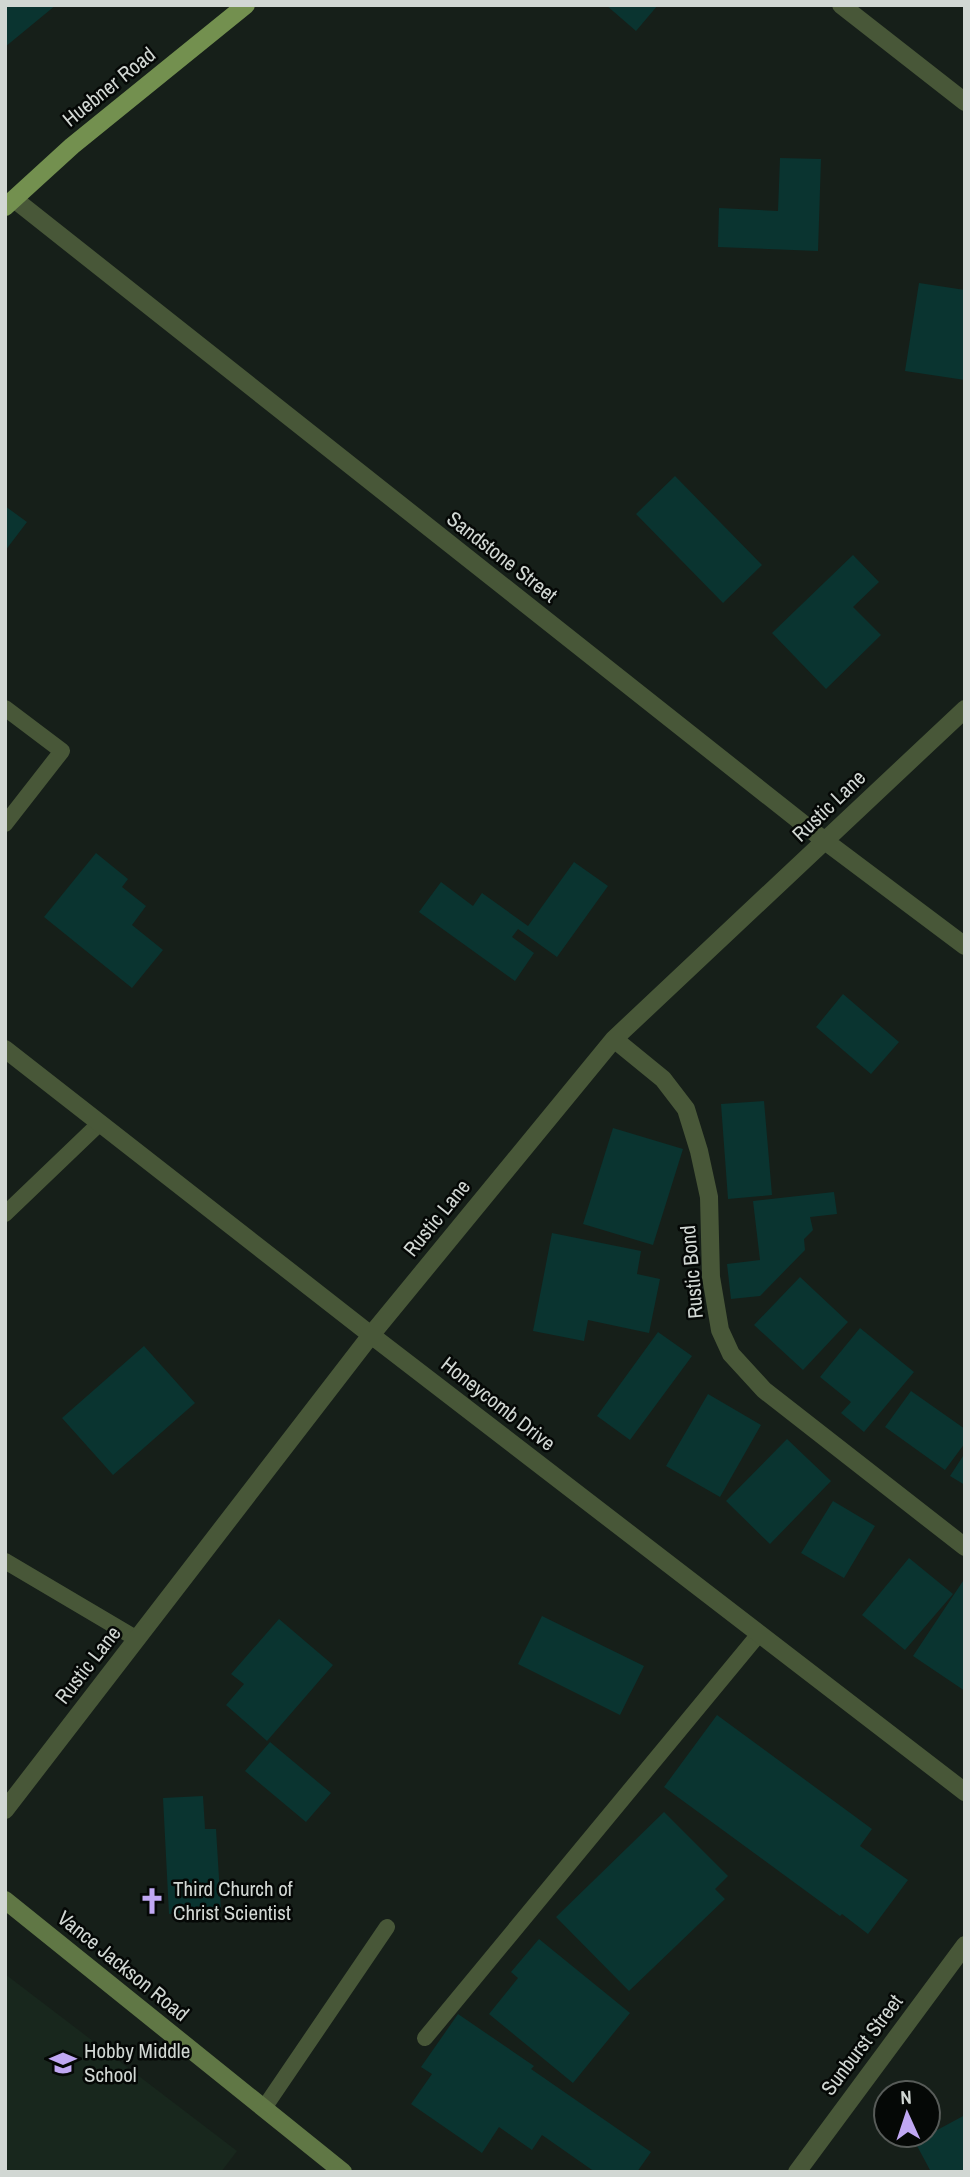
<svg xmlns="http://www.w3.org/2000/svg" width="970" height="2177" font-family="'Archivo Narrow',sans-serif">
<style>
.built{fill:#18271d}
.building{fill:#0a3430}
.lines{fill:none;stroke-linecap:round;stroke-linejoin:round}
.service{stroke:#485738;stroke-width:16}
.minor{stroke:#485738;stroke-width:18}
.secondary{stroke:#607745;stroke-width:18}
.primary{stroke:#73904f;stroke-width:18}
.labels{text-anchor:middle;stroke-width:5;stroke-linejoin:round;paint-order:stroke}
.street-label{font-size:21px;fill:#d1d7d3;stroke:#050806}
.poi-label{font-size:21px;fill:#d1d7d3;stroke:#050806;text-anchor:start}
</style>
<rect width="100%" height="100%" fill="#161f19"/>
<path class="built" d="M5 1974 237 2151 221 2172H5Z"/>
<path class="building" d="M5 5H56L5 47Z
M606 5H658L636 31Z
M780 158 821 159 818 251 718 247 719 208 778 211Z
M919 283 965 290V380L905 371Z
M675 476 762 565 723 603 636 514Z
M5 506 27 522 5 551Z
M853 555 879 582 853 607 881 635 826 689 772 633Z
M96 853 128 879 122 887 146 906 132 925 163 950 132 988 44 917Z
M574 862 608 886 557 957 518 929 512 937 534 953 515 981 419 912 441 882 473 906 482 893 528 926Z
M843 994 899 1042 871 1074 816 1027Z
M764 1101 772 1195 728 1199 721 1104Z
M613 1128 683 1149 653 1245 583 1224Z
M834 1192 837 1214 810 1217 813 1230 804 1239 805 1250 760 1296 731 1299 727 1264 760 1260 753 1201Z
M552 1233 641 1251 637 1274 660 1279 649 1333 588 1320 584 1341 533 1331Z
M800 1277 848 1322 803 1370 754 1325Z
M860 1328 914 1372 864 1432 841 1413 851 1402 820 1377Z
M658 1332 692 1356 630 1440 597 1416Z
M144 1346 195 1403 113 1475 62 1418Z
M911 1391 965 1429V1443L945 1470 885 1427Z
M708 1394 761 1425 720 1497 666 1466Z
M787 1439 831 1481 770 1544 726 1501Z
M965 1453V1485L950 1476Z
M833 1501 875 1526 844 1578 801 1553Z
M909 1558 953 1594 905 1650 862 1615Z
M963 1581 965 1582V1691L913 1656Z
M542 1616 644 1666 620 1715 518 1664Z
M279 1619 333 1665 267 1741 226 1705 244 1684 231 1674Z
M717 1715 872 1829 860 1846 908 1880 868 1934 842 1914 840 1916 664 1787Z
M270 1742 331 1793 306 1822 245 1771Z
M203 1796 205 1829H216L221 1911 169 1914 163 1798Z
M664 1812 728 1876 715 1889 725 1899 629 1991 556 1917Z
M539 1939 630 2013 573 2083 489 2014 518 1978 511 1972Z
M458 2014 534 2066 531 2069 651 2152 637 2172H595L542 2135 532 2150 499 2127 482 2153 411 2104 432 2074 421 2067Z
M965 2115V2172H931L915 2142Z"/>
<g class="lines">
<path class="service" d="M5 708 62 751 5 824
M5 1214 100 1123
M5 1561 137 1639
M425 2038 759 1634
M264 2108 387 1927"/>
<path class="minor" d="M841 5 965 102
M14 199 825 841 965 946
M614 1039 663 1079 686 1109 699 1151 709 1197 711 1277 720 1330 731 1354 764 1390 965 1547
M5 1049 371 1335 965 1792
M5 1810 371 1335 614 1039 965 709
M797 2172 965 1945"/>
<path class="secondary" d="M5 1900 343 2172"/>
<path class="primary" d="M5 207 72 146 246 5"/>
</g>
<defs>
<symbol id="church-bare" viewBox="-9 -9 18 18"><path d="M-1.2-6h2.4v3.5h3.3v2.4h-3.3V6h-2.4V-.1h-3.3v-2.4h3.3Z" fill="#c0a8f3" stroke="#050806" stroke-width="2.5" paint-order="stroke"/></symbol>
<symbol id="school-bare" viewBox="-9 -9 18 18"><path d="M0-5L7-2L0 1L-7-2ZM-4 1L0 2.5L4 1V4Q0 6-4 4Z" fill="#c0a8f3" stroke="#050806" stroke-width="2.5" paint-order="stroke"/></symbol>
</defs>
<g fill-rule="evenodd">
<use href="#church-bare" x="133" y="1882" width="38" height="38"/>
<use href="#school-bare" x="44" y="2044" width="38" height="38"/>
</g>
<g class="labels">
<g class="street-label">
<text transform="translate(109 87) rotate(-39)" y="7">Huebner Road</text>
<text transform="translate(502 557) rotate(38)" y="7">Sandstone Street</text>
<text transform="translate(829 806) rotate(-44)" y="7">Rustic Lane</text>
<text transform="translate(437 1218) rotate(-51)" y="7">Rustic Lane</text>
<text transform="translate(692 1272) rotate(-95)" y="7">Rustic Bond</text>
<text transform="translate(498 1404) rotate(38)" y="7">Honeycomb Drive</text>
<text transform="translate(88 1665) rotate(-52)" y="7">Rustic Lane</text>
<text transform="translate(123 1966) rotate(39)" y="7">Vance Jackson Road</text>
<text transform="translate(862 2045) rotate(-53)" y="7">Sunburst Street</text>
</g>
<g class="poi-label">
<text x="173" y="1896">Third Church of<tspan x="173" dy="24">Christ Scientist</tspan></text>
<text x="84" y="2058">Hobby Middle<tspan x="84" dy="24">School</tspan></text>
</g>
</g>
<rect width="970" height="2177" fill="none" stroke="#d1d7d3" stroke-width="14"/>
<g transform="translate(907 2114) rotate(357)"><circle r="33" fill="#050806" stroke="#575b58" stroke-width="2"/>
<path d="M0-5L12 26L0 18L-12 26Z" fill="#c0a8f3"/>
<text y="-10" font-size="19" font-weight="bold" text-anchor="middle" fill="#d1d7d3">N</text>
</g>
</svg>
